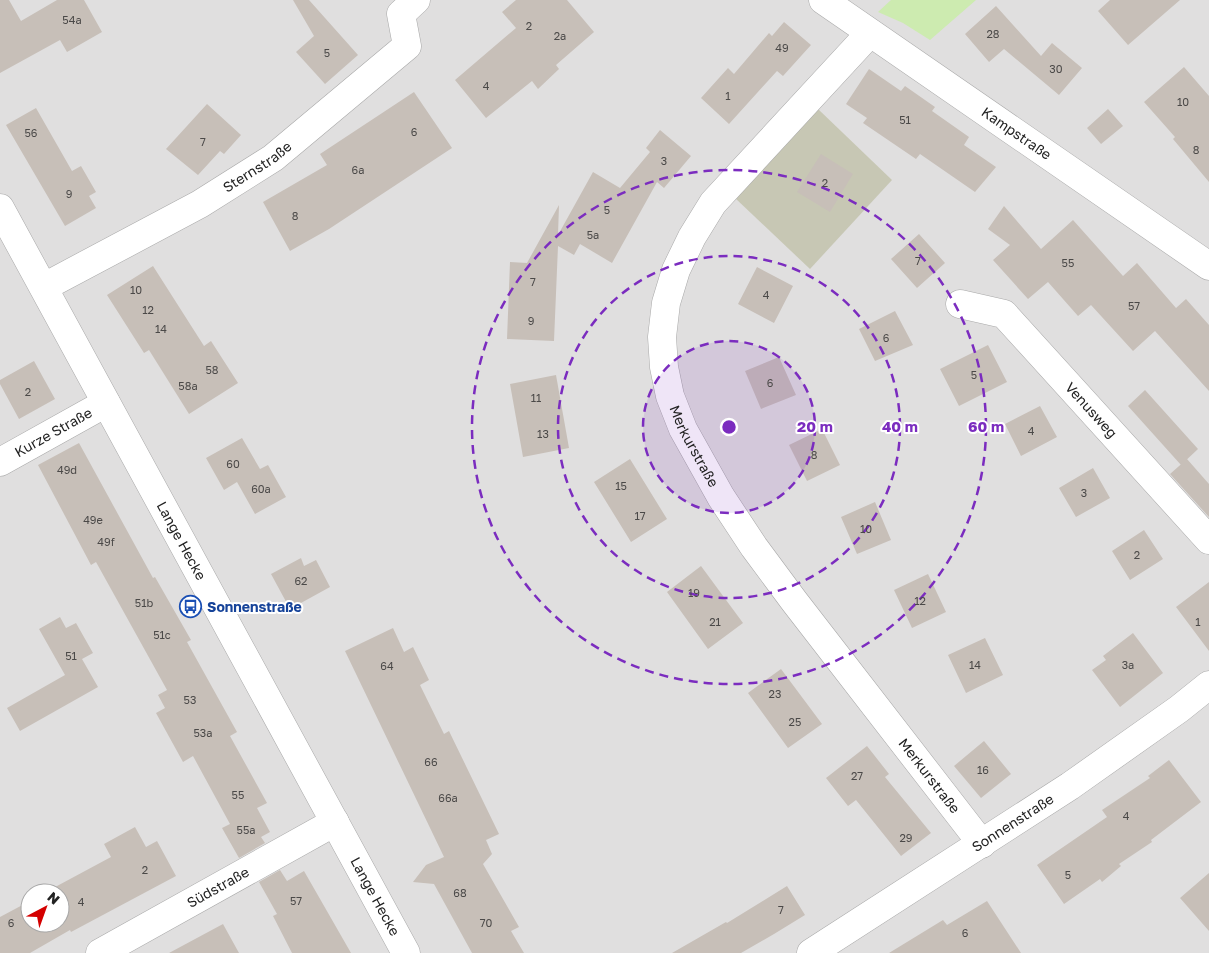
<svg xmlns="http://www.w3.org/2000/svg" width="1209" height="953" font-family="'Golos Text',sans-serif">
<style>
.residential{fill:#e0dfdf;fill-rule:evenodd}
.construction{fill:#c7c7b4}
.grass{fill:#cdebb0}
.building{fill:#c7bfb8}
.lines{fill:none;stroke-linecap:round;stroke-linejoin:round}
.minor-casing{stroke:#a9a9a9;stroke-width:29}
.minor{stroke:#fff;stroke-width:28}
.ring{fill:none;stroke:#7b2cbf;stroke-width:2.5;stroke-dasharray:9 6}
.labels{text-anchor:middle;stroke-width:4;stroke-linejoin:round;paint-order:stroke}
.number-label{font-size:11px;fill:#4b4948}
.street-label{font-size:14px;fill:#222;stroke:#fff}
.transit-label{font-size:14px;font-weight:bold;fill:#164399;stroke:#fff;text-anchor:start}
.centre{fill:#7b2cbf;stroke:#fff;stroke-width:2.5}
.ring-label{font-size:15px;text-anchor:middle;font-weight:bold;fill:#7b2cbf;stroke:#fff;stroke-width:4;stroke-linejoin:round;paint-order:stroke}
</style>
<rect width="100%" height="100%" fill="#f2efe9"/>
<path class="residential" d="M0 0H1209V953H0ZM30 893H60V923H30Z"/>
<path class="construction" d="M818 109 892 180 810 269 735 198Z"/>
<path class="grass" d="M891 0H976L930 40 903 23 878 12Z"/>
<path class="building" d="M0 0H9L21 21 57 0H84L102 32 67 52 60 40 0 73Z
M293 0H309L358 55 325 84 296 52 314 36Z
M516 0H567L594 32 556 65 559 69 538 89 532 81 486 118 455 80 516 28 502 12Z
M1110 0H1180L1128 45 1098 11Z
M996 6 1041 56 1052 43 1082 68 1059 95 1004 49 989 62 965 34Z
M784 22 811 45 783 76 777 71 729 124 701 98 728 68 734 74 769 33 772 36Z
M1184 67 1209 96V182L1173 139 1175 137 1144 102Z
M869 69 901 91 905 86 935 107 932 111 969 137 964 145 996 167 975 192 920 154 916 159 863 123 867 118 846 104Z
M414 92 452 148 329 229 290 251 263 202 327 165 320 154Z
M207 104 241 135 224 154 220 151 198 175 166 149Z
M36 108 72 171 81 166 96 192 89 196 96 208 65 226 6 125Z
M1108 109 1123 126 1101 144 1087 128Z
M660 130 691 156 664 188 657 182 612 263 580 244 574 255 558 246 554 341 507 339 510 262 527 263 559 205 558 235 593 172 620 188 650 152 646 148Z
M821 154 853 174 830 212 797 192Z
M1004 206 1041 249 1073 220 1123 276 1137 263 1176 308 1186 299 1209 325V391L1155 331 1133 351 1091 305 1078 316 1048 282 1028 299 993 260 1010 245 988 229Z
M919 234 945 263 917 288 891 259Z
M153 266 204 346 211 341 238 383 189 414 149 350 144 353 107 295Z
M757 267 793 286 774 323 738 304Z
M895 311 913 345 875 361 859 329Z
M988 345 1007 382 959 406 940 369Z
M779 357 796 395 761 409 745 371Z
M34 361 55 399 19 419 0 384V380Z
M556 375 569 448 523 457 510 384Z
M1145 390 1198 449 1181 465 1128 406Z
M1040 406 1057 437 1021 456 1005 424Z
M822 429 840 465 807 481 789 445Z
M242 438 260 469 268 465 286 497 255 514 237 482 224 490 206 458Z
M79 443 153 578 155 577 191 640 187 642 237 732 230 736 267 803 257 808 270 832 261 837 265 843 239 858 222 828 230 824 193 756 183 762 156 713 165 708 158 695 167 690 96 562 91 565 38 465Z
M630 459 667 519 631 542 594 482Z
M1187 459 1209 484V517L1170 474Z
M1093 468 1110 498 1076 517 1059 488Z
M875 502 891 540 857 554 841 517Z
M1144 530 1163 559 1130 580 1112 551Z
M301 558 304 566 316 560 330 587 290 609 271 574Z
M701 566 743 623 708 649 667 592Z
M928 574 946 612 912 628 894 590Z
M1209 582V651L1176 607Z
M60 617 66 628 76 623 93 653 82 659 98 687 20 731 7 708 65 675 39 629Z
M393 628 404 652 413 647 429 680 420 685 444 734 449 731 499 834 486 840 492 854 483 864 519 927 511 931 524 953H472L434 884 413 882 426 865 444 857 345 651Z
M1133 633 1163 673 1120 707 1092 670 1106 660 1103 656Z
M985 638 1003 675 966 693 948 655Z
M781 669 822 724 788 748 748 693Z
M984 741 1011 774 981 798 954 766Z
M867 746 889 774 885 777 931 833 901 856 856 800 848 806 826 778Z
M1169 760 1201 802 1151 840 1152 842 1119 864 1121 866 1102 882 1100 879 1064 904 1037 865 1107 817 1102 810 1150 778 1148 776Z
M135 827 146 847 157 841 176 876 71 932 70 930 30 953H0V917L30 901V923H60V893H44L111 857 104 844Z
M280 870 287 881 304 871 351 953H292L273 916 277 914 259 882Z
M1209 873V931L1180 898Z
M787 886 805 915 774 934 741 953H672L726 922 727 923Z
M987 901 1021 953H889L943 920 947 925Z
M223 924 239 953H169Z"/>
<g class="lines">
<defs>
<g id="minor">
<path id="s1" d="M823 0 1209 266"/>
<path id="s2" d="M870 33 713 203 692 237 676 270 666 303 662 337 664 367 670 396 683 429 721 497 754 547 794 601 982 844"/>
<path id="s3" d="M0 208 406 953"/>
<path id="s4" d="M44 287 200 204 273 158 407 46 401 14 416 0"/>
<path id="s5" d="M960 304 1004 314 1209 540"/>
<path id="s6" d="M0 462 106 403"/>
<path id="s7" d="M100 953 335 822"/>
<path id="s8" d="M811 953 1070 786 1179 709 1209 685"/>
</g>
</defs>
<use href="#minor" class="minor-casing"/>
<use href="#minor" class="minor"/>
</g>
<circle cx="729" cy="427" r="86" fill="#7b2cbf" fill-opacity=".12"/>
<g class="ring">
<circle cx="729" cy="427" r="86"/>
<circle cx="729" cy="427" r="171"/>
<circle cx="729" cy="427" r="257"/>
</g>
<defs>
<symbol id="bus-ring" viewBox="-11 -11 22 22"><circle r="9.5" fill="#fff" stroke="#1a4fb4" stroke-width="1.5"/><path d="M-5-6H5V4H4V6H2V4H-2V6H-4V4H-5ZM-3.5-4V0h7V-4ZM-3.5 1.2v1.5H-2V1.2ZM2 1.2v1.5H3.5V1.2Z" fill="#1a4fb4"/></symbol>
</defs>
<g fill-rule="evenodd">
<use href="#bus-ring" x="178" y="594" width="25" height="25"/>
</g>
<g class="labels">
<g class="number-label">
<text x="72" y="24">54a</text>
<text x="529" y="30">2</text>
<text x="993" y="38">28</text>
<text x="560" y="40">2a</text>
<text x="782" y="52">49</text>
<text x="327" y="57">5</text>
<text x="1056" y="73">30</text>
<text x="486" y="90">4</text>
<text x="728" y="100">1</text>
<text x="1183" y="106">10</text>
<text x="905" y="124">51</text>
<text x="414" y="136">6</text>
<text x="31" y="137">56</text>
<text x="203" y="146">7</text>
<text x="1196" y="154">8</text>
<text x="664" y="165">3</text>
<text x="358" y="174">6a</text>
<text x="825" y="187">2</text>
<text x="69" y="198">9</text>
<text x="607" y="214">5</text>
<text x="295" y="220">8</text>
<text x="593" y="239">5a</text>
<text x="918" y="265">7</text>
<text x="1068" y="267">55</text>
<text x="533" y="286">7</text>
<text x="136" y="294">10</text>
<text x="766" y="299">4</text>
<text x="1134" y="310">57</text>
<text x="148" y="314">12</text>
<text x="531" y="325">9</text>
<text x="161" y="333">14</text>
<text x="886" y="342">6</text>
<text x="212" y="374">58</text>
<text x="974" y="379">5</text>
<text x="770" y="387">6</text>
<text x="188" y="390">58a</text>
<text x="28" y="396">2</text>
<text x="536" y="402">11</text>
<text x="1031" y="435">4</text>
<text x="543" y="438">13</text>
<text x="814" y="459">8</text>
<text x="233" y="468">60</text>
<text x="67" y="474">49d</text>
<text x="621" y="490">15</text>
<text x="261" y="493">60a</text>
<text x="1084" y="497">3</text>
<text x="640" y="520">17</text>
<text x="93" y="524">49e</text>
<text x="866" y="533">10</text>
<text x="106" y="546">49f</text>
<text x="1137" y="559">2</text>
<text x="301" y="585">62</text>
<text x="694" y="597">19</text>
<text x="920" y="605">12</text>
<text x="144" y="607">51b</text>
<text x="715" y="626">21</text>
<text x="1198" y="626">1</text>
<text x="162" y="639">51c</text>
<text x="71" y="660">51</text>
<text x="975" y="669">14</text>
<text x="1128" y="669">3a</text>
<text x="387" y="670">64</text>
<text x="775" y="698">23</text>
<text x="190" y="704">53</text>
<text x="795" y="726">25</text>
<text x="203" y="737">53a</text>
<text x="431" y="766">66</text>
<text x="983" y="774">16</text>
<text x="857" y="780">27</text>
<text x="238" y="799">55</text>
<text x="448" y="802">66a</text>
<text x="1126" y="820">4</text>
<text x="246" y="834">55a</text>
<text x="906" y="842">29</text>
<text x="145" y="874">2</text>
<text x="1068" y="879">5</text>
<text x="460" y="897">68</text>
<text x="296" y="905">57</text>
<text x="81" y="906">4</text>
<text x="781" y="914">7</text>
<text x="11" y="927">6</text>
<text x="486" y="927">70</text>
<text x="965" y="937">6</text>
</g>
<g class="street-label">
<text dy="5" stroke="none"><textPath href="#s1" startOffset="235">Kampstraße</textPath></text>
<text dy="5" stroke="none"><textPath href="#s4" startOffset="245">Sternstraße</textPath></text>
<text dy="5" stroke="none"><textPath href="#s5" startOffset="175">Venusweg</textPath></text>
<text dy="5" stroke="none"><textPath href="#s6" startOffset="61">Kurze Straße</textPath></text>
<text dy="5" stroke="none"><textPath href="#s2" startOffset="492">Merkurstraße</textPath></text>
<text dy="5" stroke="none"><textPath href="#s3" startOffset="379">Lange Hecke</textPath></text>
<text dy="5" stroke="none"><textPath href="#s2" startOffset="898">Merkurstraße</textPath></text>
<text dy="5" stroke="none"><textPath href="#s8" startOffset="240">Sonnenstraße</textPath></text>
<text dy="5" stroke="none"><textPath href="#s7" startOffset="135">Südstraße</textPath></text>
<text dy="5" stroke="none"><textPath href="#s3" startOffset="784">Lange Hecke</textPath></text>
</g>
<g class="transit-label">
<text x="207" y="612">Sonnenstraße</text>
</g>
</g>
<circle cx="729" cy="427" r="8" class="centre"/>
<g class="ring-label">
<text x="815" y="432">20 m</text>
<text x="900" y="432">40 m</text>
<text x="986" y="432">60 m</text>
</g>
<g transform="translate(45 908) rotate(41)"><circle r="24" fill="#ffffff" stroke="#a7a7a7"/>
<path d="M0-4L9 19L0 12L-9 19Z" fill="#d40000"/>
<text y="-8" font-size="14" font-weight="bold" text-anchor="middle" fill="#222222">N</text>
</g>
</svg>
